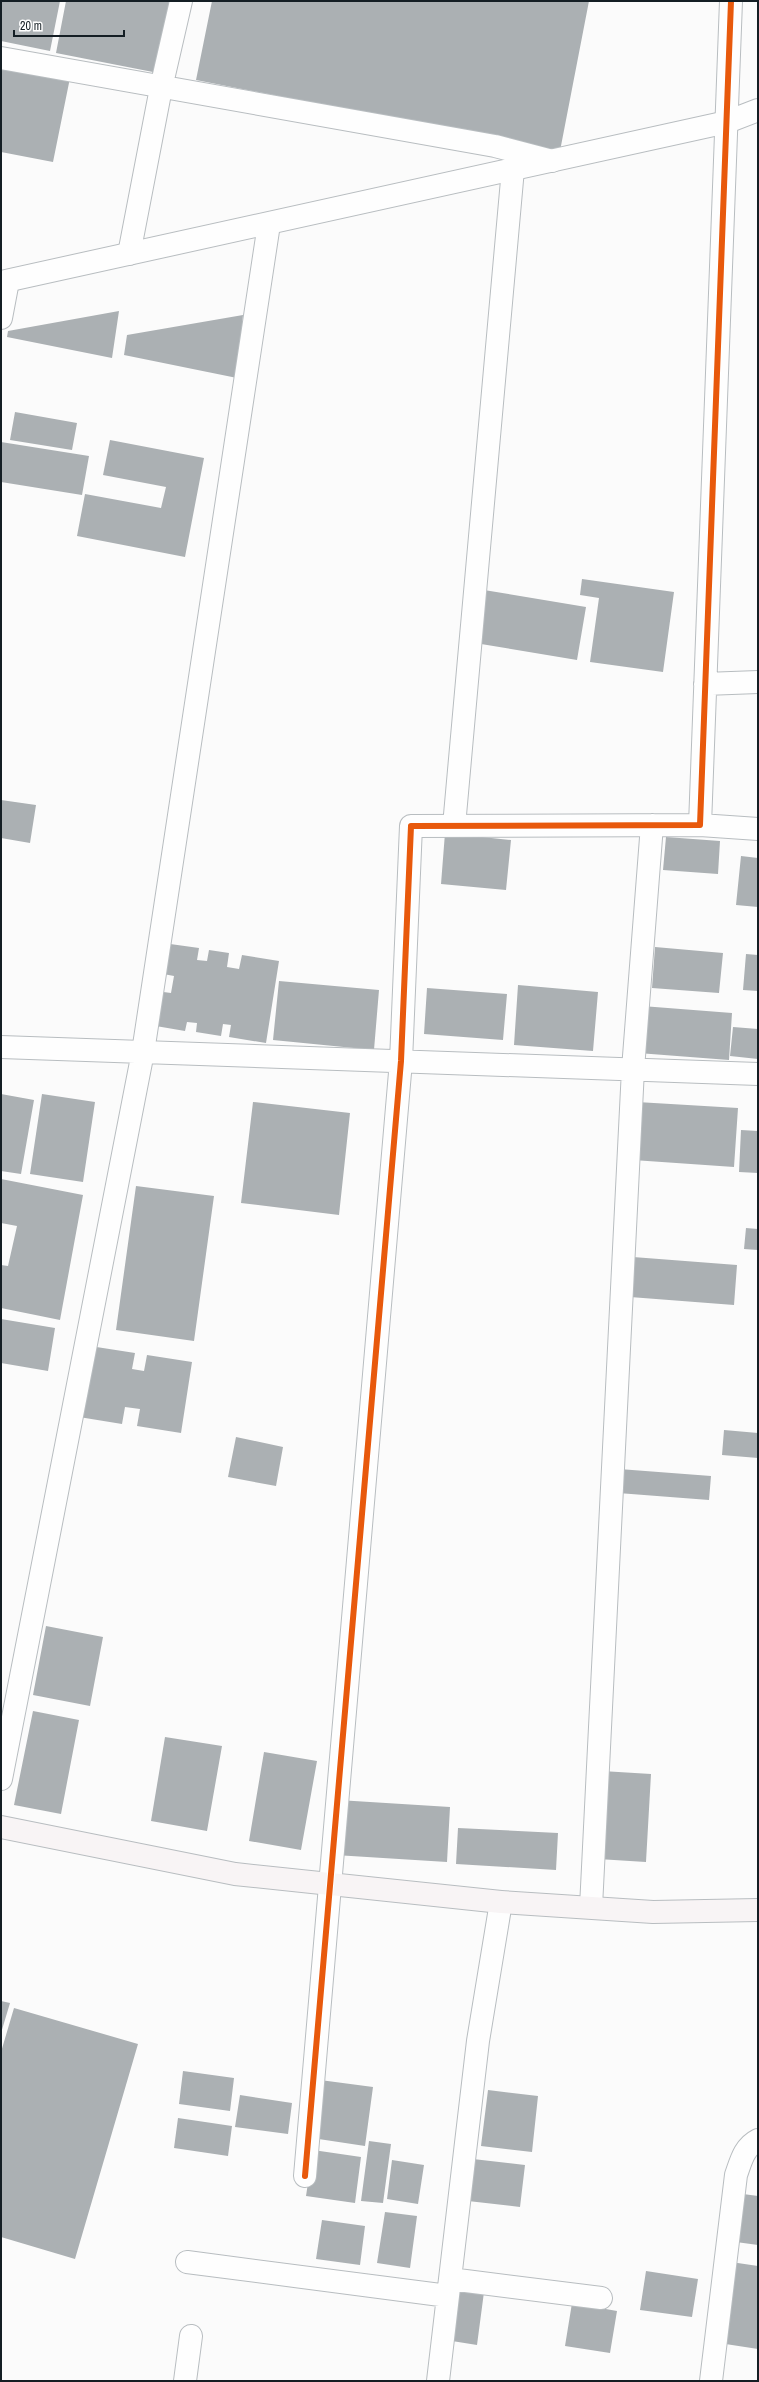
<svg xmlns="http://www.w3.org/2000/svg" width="759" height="2382" font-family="'Archivo Narrow',sans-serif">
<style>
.building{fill:#abb0b3}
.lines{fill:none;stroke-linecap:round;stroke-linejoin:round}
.minor-casing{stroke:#b8bdc0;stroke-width:24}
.tertiary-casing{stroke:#b8bdc0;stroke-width:24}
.secondary-casing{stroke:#b8bdc0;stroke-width:24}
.minor{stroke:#fefefe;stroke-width:22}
.tertiary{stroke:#fefefe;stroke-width:22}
.secondary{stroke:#f8f4f5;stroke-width:22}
.cycleway-casing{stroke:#fff;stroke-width:8}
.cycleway{stroke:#e8590c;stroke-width:6}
</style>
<rect width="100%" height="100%" fill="#fbfbfb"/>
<path class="building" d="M1 1H60L50 51 1 41Z
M66 1H172L158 73 56 53Z
M212 1H589L560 151 196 80Z
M1 59 71 73 53 162 1 152Z
M119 311 112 358 7 337 8 331Z
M243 315 237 378 124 355 127 335Z
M15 412 77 423 72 450 10 440Z
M110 440 204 458 185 557 77 536 85 494 161 508 166 487 103 475Z
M1 442 89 456 82 495 1 482Z
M582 579 674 592 663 672 590 662 599 598 580 595Z
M484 590 586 607 577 660 475 643Z
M1 800 36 805 30 843 1 838Z
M445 833 511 840 506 890 441 884Z
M666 837 720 841 718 874 663 870Z
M741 856 758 858V907L736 905Z
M163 943 199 948 197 960 207 961 209 950 229 953 227 967 239 969 242 955 279 961 266 1043 229 1037 231 1025 223 1024 221 1036 196 1032 197 1023 187 1022 185 1031 150 1025 156 991 171 993 174 976 158 973Z
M655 947 723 953 719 993 652 988Z
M746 954 758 955V991L743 990Z
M279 981 379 990 374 1050 273 1040Z
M518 985 598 992 593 1051 514 1045Z
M427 988 507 994 503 1040 424 1034Z
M642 1006 732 1013 729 1060 638 1053Z
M733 1027 758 1029V1059L730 1056Z
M1 1094 34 1100 21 1174 1 1171Z
M42 1094 95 1102 83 1182 30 1174Z
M253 1102 350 1113 339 1215 241 1203Z
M637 1102 738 1108 734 1167 633 1160Z
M741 1130 758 1131V1173L739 1172Z
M1 1179 83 1195 60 1320 1 1308V1265L8 1266 17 1226 1 1223Z
M136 1186 214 1196 194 1341 116 1330Z
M746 1228 758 1229V1250L744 1249Z
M633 1257 737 1265 734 1305 630 1297Z
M1 1319 55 1328 48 1371 1 1363Z
M90 1346 135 1353 132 1369 144 1371 147 1355 192 1362 181 1433 137 1426 140 1409 125 1407 122 1424 79 1417Z
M724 1430 758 1433V1458L722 1455Z
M236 1437 283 1447 276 1486 228 1477Z
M619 1469 711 1476 709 1500 618 1493Z
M46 1626 103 1637 90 1706 33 1695Z
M33 1711 79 1720 61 1814 14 1805Z
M165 1737 222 1746 207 1831 151 1821Z
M264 1752 317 1761 301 1850 249 1841Z
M602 1771 651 1774 646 1862 598 1859Z
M338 1800 450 1807 447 1862 335 1855Z
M458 1828 558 1833 556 1870 456 1864Z
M1 2001 10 2003 1 2033Z
M14 2008 138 2044 75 2259 1 2237V2052Z
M183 2071 234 2078 230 2111 179 2104Z
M320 2080 373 2087 365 2146 312 2138Z
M488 2090 538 2096 532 2152 481 2146Z
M240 2095 292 2103 288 2134 235 2127Z
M178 2118 232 2126 228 2156 174 2148Z
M369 2141 391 2144 383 2203 361 2201Z
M313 2150 361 2157 355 2203 306 2196Z
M473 2159 525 2165 520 2207 468 2201Z
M392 2160 424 2165 418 2204 387 2199Z
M743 2194 758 2196V2245L736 2242Z
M385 2212 417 2216 410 2268 377 2263Z
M322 2220 365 2226 360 2265 316 2259Z
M731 2262 758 2266V2349L719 2343Z
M646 2271 698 2279 692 2317 640 2310Z
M460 2289 484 2292 477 2345 452 2341Z
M572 2303 617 2311 610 2353 565 2346Z"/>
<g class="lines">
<defs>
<path id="minor" d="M1 58 495 146 552 161
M129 254 161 88 181 1
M1 318 8 281
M705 684 758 682
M700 825 758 829
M454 826 513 169
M1 1047 758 1074
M1 1779 143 1052 269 224
M591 1907 633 1069 652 825
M305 2176 401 1061 411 826 700 825 731 1
M187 2262 448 2296
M450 2279 601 2298
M185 2381 191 2336
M438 2381 478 2041 501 1902
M711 2381 736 2175C741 2161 744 2147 758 2140"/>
<path id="tertiary" d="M1 282 727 122 758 110"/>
<path id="secondary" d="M1 1827 235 1874 501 1902 653 1912 758 1910"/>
</defs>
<use href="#minor" class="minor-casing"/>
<use href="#tertiary" class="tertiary-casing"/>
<use href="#secondary" class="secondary-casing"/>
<use href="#minor" class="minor"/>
<use href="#tertiary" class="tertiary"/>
<use href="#secondary" class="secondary"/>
<defs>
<path id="cycleway" d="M305 2176 401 1061 411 826 700 825 731 1"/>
</defs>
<use href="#cycleway" class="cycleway-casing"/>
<use href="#cycleway" class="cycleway"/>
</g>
<rect width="759" height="2382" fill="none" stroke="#141e24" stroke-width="4"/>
<path d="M14 30v6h110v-6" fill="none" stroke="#141e24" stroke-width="2"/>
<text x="20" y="30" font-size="12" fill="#141e24" stroke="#ffffff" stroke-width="3" paint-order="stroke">20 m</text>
</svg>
